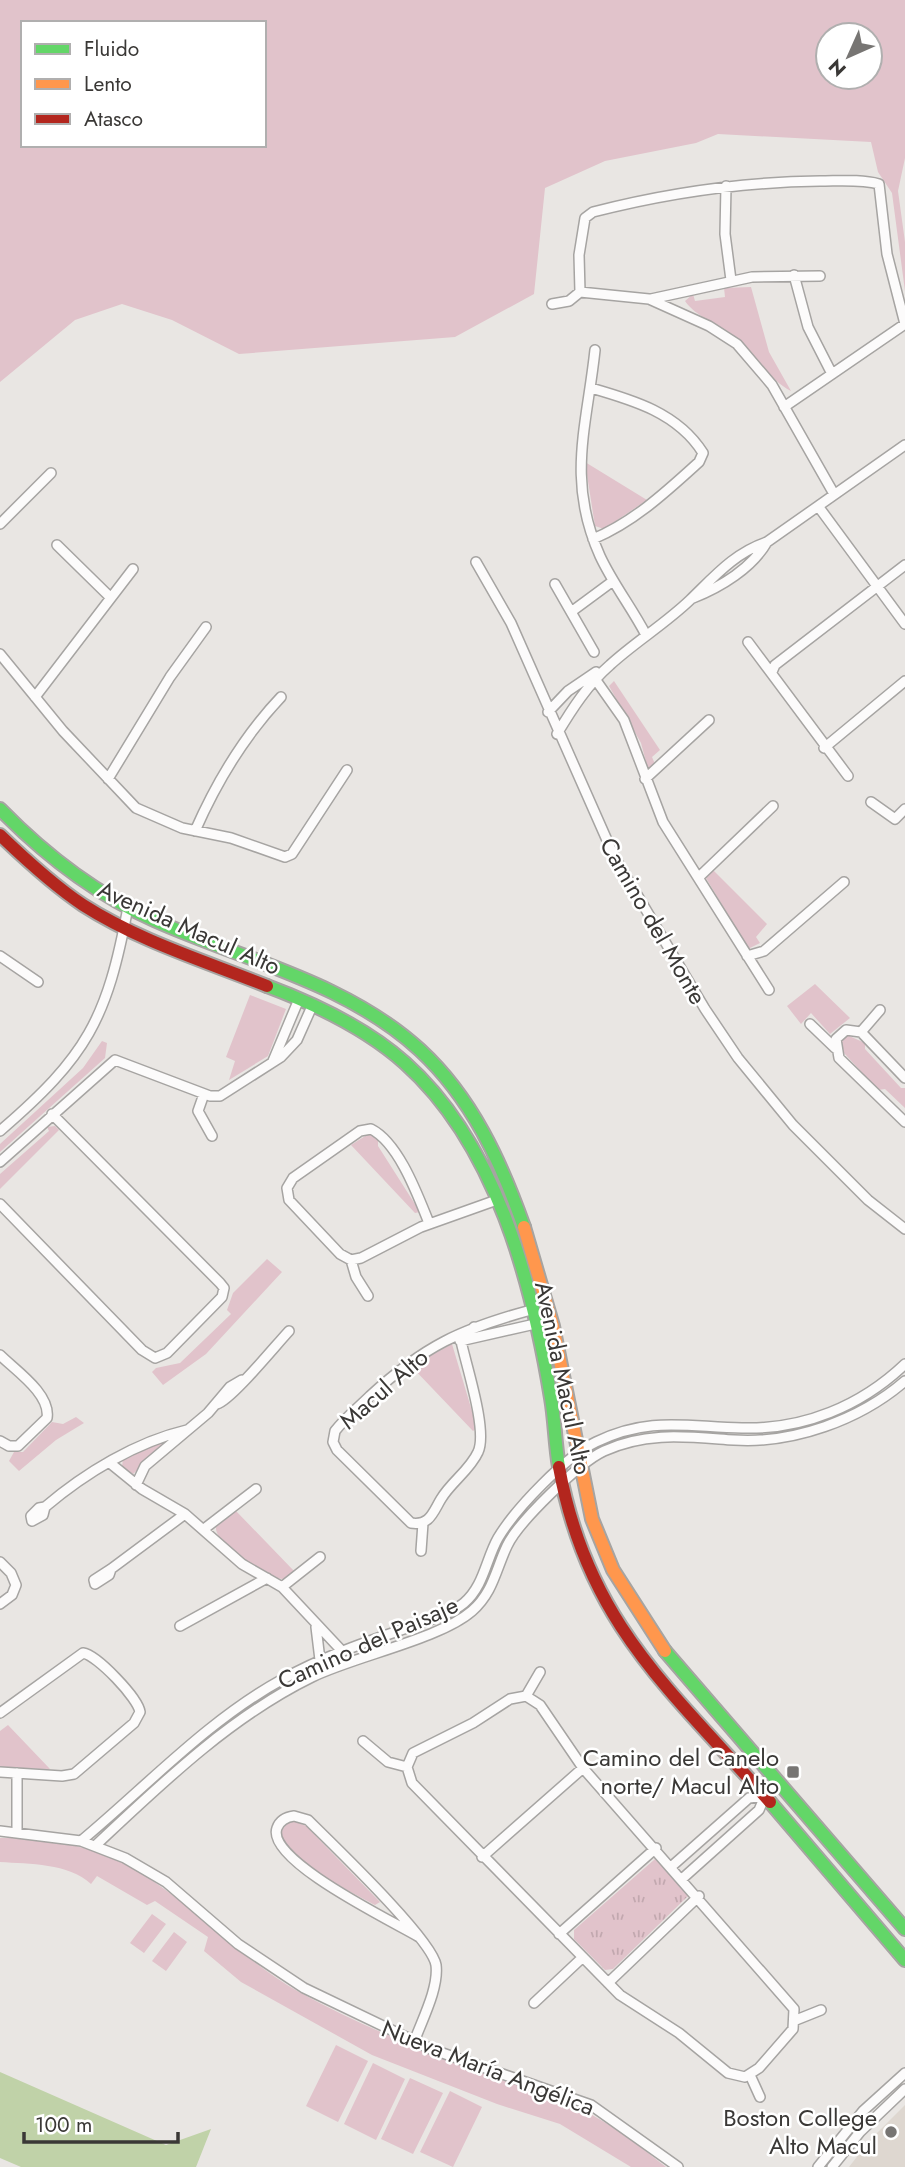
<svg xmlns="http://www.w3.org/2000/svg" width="905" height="2167" font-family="Jost,sans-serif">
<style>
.built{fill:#ded7d0}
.grass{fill:#e1c3cb;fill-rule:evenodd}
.park{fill:url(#park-tufts)}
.water{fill:#c0d2a8}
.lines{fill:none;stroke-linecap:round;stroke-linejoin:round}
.street-casing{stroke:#a6a4a2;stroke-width:12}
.fast-casing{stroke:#a6a4a2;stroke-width:16}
.slow-casing{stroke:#a6a4a2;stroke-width:16}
.jam-casing{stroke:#a6a4a2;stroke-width:16}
.street{stroke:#fcfbfb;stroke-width:9}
.fast{stroke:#63d668;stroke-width:12}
.slow{stroke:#ff974d;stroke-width:12}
.jam{stroke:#b3261e;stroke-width:12}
.poi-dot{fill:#777573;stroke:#fff;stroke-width:2.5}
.labels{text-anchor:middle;stroke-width:5;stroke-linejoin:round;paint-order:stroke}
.street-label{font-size:24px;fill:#3a3836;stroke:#fff}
.poi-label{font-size:24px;fill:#3a3836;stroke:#fff;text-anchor:end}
</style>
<defs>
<pattern id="park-tufts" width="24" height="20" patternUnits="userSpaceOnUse" patternTransform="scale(1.75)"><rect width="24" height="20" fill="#e1c3cb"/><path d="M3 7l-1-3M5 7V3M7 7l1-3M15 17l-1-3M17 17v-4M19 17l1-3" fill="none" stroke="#c2a8af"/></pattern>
</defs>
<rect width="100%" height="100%" fill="#e9e6e3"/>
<path class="built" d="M905 2105V2167H849L870 2140Z"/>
<path class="grass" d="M0 0H905V158L898 191 905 242V291L892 193 878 172 871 142 718 134 696 143 605 161 545 188 534 294 455 337 239 354 172 320 122 304 75 320 0 382ZM23 23H264V145H23ZM828 35H870V77H828Z
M751 287 769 352 791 391C768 380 755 351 733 335 717 323 696 317 685 301L693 294 695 301 725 297 724 288Z
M585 462 647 500 604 529 595 526Z
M614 681 660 750 652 757 655 764 648 769 641 743 609 686Z
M713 870 767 924 756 937 760 943 748 949 706 878Z
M815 984 850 1018 830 1034 811 1013 801 1024 787 1006Z
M250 995 286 1009 268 1056 229 1080 235 1061 226 1057Z
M847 1035 865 1043V1049L901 1088H905V1108L885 1089 878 1090 844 1053 841 1039Z
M102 1041 107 1043 105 1058 0 1152V1144L83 1068Z
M55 1126 59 1130 0 1189V1174L49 1131 47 1127Z
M370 1133 378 1139V1146L420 1212 415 1213 351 1145Z
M267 1259 282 1272 206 1354 163 1385 152 1372 156 1368 180 1363 231 1314 227 1310 233 1293Z
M452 1344 477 1428 473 1431 411 1366Z
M76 1417 84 1423 56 1440 19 1471 9 1461 14 1452H23L52 1422 63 1424Z
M167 1439H172L133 1474 122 1467 123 1459Z
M236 1511 294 1571 284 1579C267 1580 214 1544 216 1527Z
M8 1725 50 1769 0 1768V1731Z
M294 1821 306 1826 380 1902 375 1905C351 1892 286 1860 281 1832L287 1823Z
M0 1838C37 1837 80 1843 114 1859 184 1891 231 1954 299 1992 359 2025 424 2051 488 2075 523 2088 559 2097 592 2115 618 2129 642 2148 666 2167H631L560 2124 497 2104 372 2055 241 1982 204 1951 208 1937 155 1901 147 1905 97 1876 91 1884C68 1863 30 1864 0 1862Z
M152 1914 166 1924 144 1953 130 1943Z
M174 1932 187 1942 166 1971 152 1961Z
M336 2045 368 2061 338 2122 306 2106Z
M373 2063 405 2079 376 2140 344 2124Z
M410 2078 443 2093 413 2154 381 2139Z
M450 2091 482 2107 453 2167 420 2152Z"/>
<path class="park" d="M655 1859 687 1891 688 1896 613 1969 605 1970 574 1939V1930Z"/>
<path class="water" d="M0 2072 166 2145 211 2129 196 2167H21L0 2158Z"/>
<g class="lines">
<defs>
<path id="street" d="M726 186 725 234 731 280
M794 275 808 327 832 374
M580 292 579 255 585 218 593 212C667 193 743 182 820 181 839 181 861 179 879 184L887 254 905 324 784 407
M651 299 752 277 820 276
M552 304 569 301 580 292 649 299 709 326 737 344 772 385 834 494
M595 350C587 426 566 480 600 556 613 584 632 608 646 635
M591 388C633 400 678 413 703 453L699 462C667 491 634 522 593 539
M818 506 905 624
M0 524 51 473
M57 545 110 597
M476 562 511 623 614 856 705 1009 738 1058 793 1125 868 1200 905 1229
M555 584 594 652
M693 598C721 587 752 568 767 542
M571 612 613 581
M748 642 848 776
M0 654 63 731 136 808 182 828 231 838 285 857 292 854 347 770
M772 672 775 665 905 565
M593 676 624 720 663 822 769 990
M35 697 133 569
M548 712 568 691 596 672
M557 734C572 709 588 684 610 665 635 642 665 624 690 600 714 577 734 553 767 542L905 445
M824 748 905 681
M108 779 170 677 206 627
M645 779 709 720
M871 802 895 819 905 809
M195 831C217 781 243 737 281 697
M699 877 773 806
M0 956 38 982
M747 956 764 951 844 882
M810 1024 835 1048
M861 1032 880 1010
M273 1061 299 999
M905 1078 861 1032 846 1030 836 1039 839 1058 905 1122
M204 1094 198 1111 212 1136
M0 1131C87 1056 107 1020 128 907
M0 1162 115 1060 210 1096H220L281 1057 297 1040 313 1004
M0 1204 142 1350 155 1358 167 1353 222 1297 224 1288 220 1283 52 1114
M429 1223C418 1196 399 1143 371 1129L360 1131 293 1178 287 1188 289 1200 340 1254 351 1260 361 1258 421 1227 494 1201
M351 1260 356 1277 368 1296
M474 1327 461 1341C466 1365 488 1431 478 1452 470 1470 451 1482 441 1499 433 1512 430 1526 411 1523L337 1450 333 1442 335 1431C345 1418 359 1407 370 1396 424 1346 461 1329 531 1310
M460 1341 535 1324
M0 1355C15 1370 51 1394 47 1418L18 1446H9L0 1441
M217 1404C231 1400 275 1346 289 1331
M110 1463 142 1489 185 1514 242 1564 282 1587 342 1651
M136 1485 145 1466 208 1413 230 1387 242 1380
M45 1507 43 1515 32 1521 31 1516 39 1508 45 1507C85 1473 136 1442 187 1430
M204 1529 256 1489
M421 1551 423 1523
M0 1562 11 1573 16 1585 12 1595 0 1604
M111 1569 109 1575 95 1584 94 1580 111 1569 185 1514
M282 1587 320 1557
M180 1626 267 1578
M316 1627 320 1660
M526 1696 540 1705 583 1768 794 2009 793 2029 759 2068 745 2077 728 2073 679 2033 620 1995 412 1783 407 1767 413 1753 473 1723 510 1699Z
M526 1696 540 1672
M0 1713 83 1653C97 1655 138 1698 140 1712L134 1723 74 1774 62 1776 0 1772
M363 1741 388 1762 407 1767
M17 1773V1831
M0 1831 81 1841 125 1858 166 1882 238 1944 304 1988 431 2049 591 2105 678 2167
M81 1841C147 1786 208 1720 283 1679 321 1658 360 1644 401 1630 421 1622 447 1617 464 1603 484 1586 486 1559 498 1538 516 1508 565 1457 596 1442 649 1416 687 1427 742 1428 803 1430 861 1406 905 1364
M96 1845C161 1784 230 1717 312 1677 355 1656 440 1639 472 1611 493 1593 496 1569 507 1546 518 1522 580 1462 604 1451 647 1431 689 1437 734 1440 793 1444 860 1420 905 1381
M482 1857 583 1768
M672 1866 749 1798 765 1796
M683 1878 759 1810 765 1796 780 1783
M559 1934 656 1848
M608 1983 699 1896
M534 2003 583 1957
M796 2020 821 2010
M414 2042C422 2020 439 1988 436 1965 432 1939 331 1843 308 1820L294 1816C286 1817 280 1820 277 1828 265 1860 394 1922 419 1937
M750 2075 760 2097
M818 2167 863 2111 905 2073
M832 2167 860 2132 905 2089"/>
<path id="fast" d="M0 809C45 855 95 894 154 920 243 960 346 982 420 1050 472 1098 501 1162 524 1227
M267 986C315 1004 366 1028 405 1063 496 1144 532 1282 551 1398 555 1421 555 1444 559 1467
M665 1651 905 1929
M770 1802 905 1960"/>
<path id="slow" d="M524 1227 553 1326 592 1519 613 1570 665 1651"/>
<path id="jam" d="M0 835C26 860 53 885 83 905 139 941 205 961 267 986
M559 1467C587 1623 672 1691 770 1802"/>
</defs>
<use href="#street" class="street-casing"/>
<use href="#fast" class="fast-casing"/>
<use href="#slow" class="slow-casing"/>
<use href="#jam" class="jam-casing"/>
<use href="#street" class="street"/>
<use href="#fast" class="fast"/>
<use href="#slow" class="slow"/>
<use href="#jam" class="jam"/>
</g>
<g class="poi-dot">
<rect x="786" y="1765" width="14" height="14" rx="3.5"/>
<circle cx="891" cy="2132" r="7"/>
</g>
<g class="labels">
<g class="street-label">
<text transform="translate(653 921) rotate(60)" y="8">Camino del Monte</text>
<text transform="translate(189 928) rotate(24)" y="8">Avenida Macul Alto</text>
<text transform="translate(563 1378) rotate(78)" y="8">Avenida Macul Alto</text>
<text transform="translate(384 1389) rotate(-41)" y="8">Macul Alto</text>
<text transform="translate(368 1643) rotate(-24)" y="8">Camino del Paisaje</text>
<text transform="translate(488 2068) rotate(21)" y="8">Nueva María Angélica</text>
</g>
<g class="poi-label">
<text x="779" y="1766">Camino del Canelo<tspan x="779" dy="28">norte/ Macul Alto</tspan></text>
<text x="877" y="2126">Boston College<tspan x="877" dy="28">Alto Macul</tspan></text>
</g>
</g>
<rect x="21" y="21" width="245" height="126" fill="#ffffff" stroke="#b0afaf" stroke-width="2"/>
<rect x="35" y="44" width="35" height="10" fill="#63d668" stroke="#b0afaf" stroke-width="2"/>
<text x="84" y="56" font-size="21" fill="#3a3836">Fluido</text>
<rect x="35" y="79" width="35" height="10" fill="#ff974d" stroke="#b0afaf" stroke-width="2"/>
<text x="84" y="91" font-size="21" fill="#3a3836">Lento</text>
<rect x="35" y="114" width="35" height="10" fill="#b3261e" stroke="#b0afaf" stroke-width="2"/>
<text x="84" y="126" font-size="21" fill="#3a3836">Atasco</text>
<g transform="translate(849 56) rotate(225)"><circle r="33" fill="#ffffff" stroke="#b0afaf" stroke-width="2"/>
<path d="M0-5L12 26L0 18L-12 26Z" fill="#777573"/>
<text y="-10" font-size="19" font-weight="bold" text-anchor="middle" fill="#3a3836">N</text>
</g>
<path d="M24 2132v10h154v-10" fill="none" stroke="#3a3836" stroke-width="3.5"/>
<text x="35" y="2132" font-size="21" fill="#3a3836" stroke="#ffffff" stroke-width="5" paint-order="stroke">100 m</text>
</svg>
